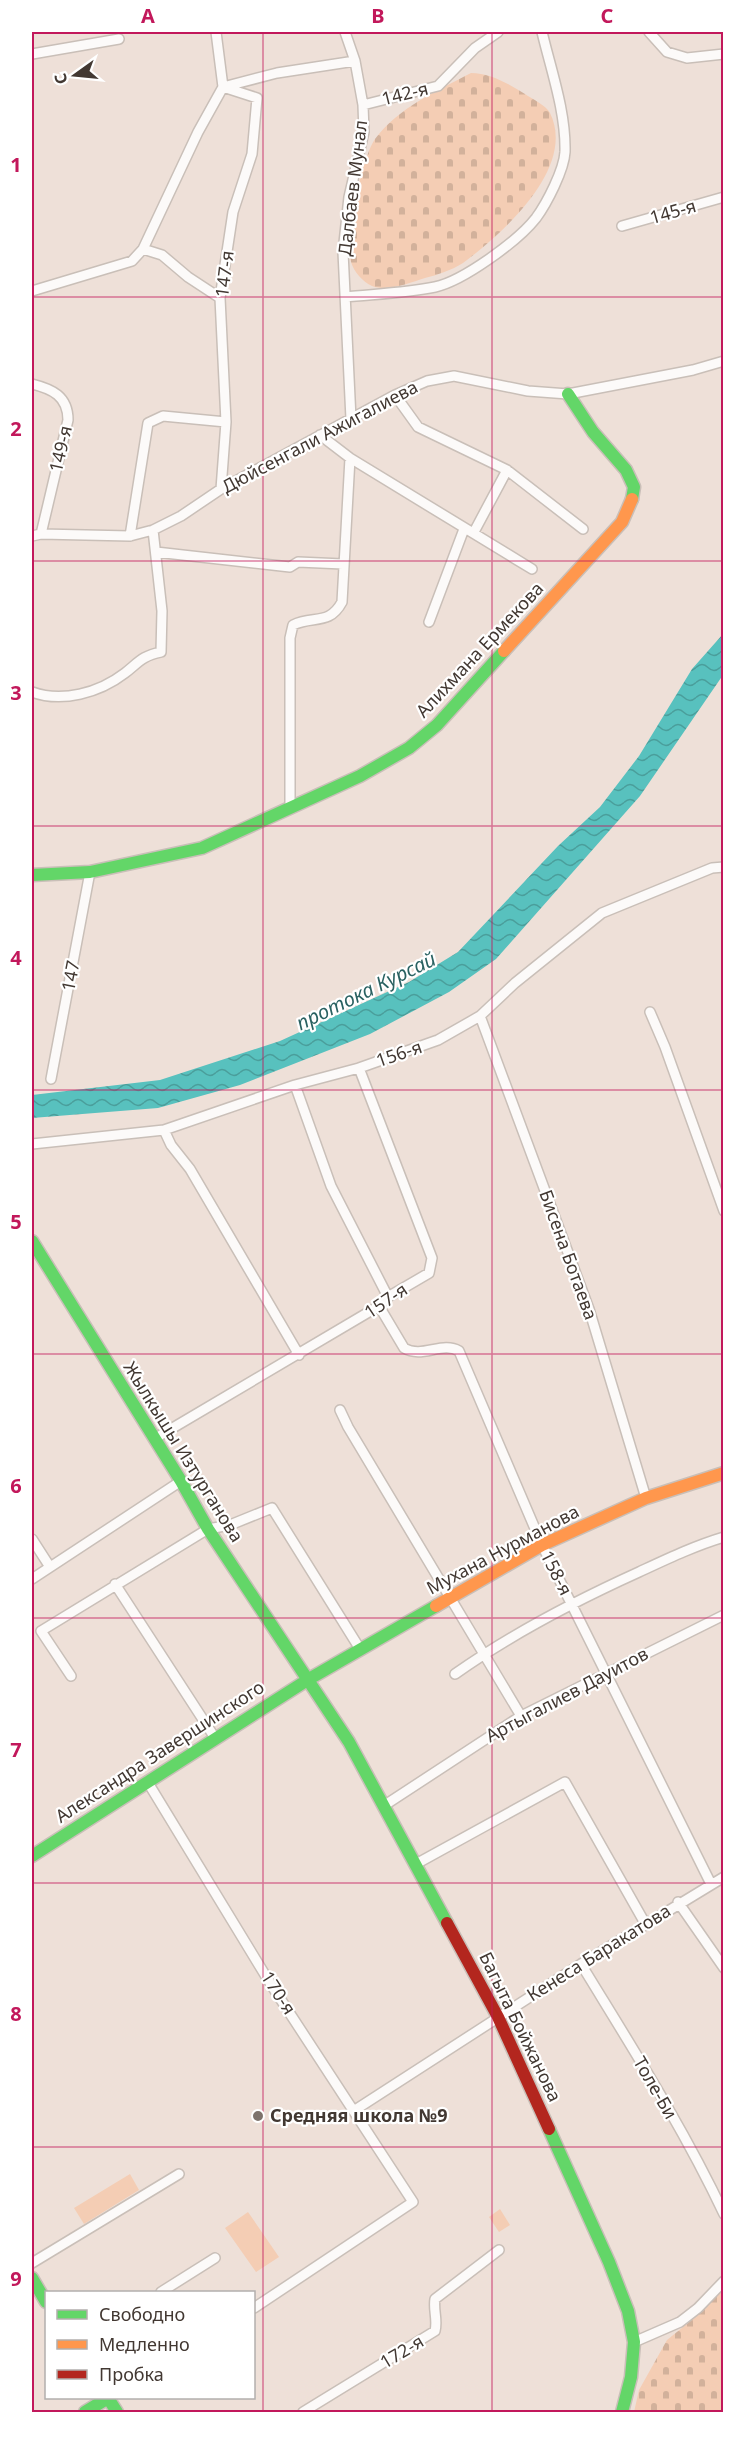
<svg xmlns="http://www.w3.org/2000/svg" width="755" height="2444" font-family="'Noto Sans',sans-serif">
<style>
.cemetery{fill:url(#cemetery-stones)}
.park{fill:#f4cdb4}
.water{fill:url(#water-waves)}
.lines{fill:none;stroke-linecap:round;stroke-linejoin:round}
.street-casing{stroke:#c9bfb8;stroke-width:12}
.fast-casing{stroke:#c9bfb8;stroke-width:15}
.slow-casing{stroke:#c9bfb8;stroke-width:15}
.jam-casing{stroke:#c9bfb8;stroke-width:15}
.street{stroke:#fcfaf9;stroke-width:9}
.fast{stroke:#63d668;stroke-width:12}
.slow{stroke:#ff974d;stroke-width:12}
.jam{stroke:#b3261e;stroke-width:12}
.grid{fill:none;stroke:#c2185b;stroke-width:1.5;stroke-opacity:0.55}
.poi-dot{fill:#7e736c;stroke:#fff;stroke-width:2}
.labels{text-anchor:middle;stroke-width:4.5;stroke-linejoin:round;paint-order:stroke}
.street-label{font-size:18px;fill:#423832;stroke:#fff}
.poi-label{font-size:18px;font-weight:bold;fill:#423832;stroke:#fff;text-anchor:start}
.water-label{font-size:20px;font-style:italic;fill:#296161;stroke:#fff}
.neatline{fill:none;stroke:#c2185b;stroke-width:2}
.grid-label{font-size:20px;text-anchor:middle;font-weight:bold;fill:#c2185b}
</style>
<defs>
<pattern id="cemetery-stones" width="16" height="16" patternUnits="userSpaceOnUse" patternTransform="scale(1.5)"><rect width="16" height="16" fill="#f4cdb4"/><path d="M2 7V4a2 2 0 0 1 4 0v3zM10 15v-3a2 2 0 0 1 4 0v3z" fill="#d2b19b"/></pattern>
<pattern id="water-waves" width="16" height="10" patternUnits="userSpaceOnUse" patternTransform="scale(1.5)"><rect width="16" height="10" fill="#58c1be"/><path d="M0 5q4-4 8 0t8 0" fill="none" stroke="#4a9e9b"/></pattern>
</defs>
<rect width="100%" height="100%" fill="#eee0d8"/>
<path class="cemetery" d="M471 73C490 73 509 84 525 94 532 99 547 106 550 113 577 168 502 234 463 263 452 270 437 275 425 278 409 283 388 292 372 286 363 282 354 272 351 262 344 241 362 157 375 139 399 107 437 91 471 73Z
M723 2285V2412H634L639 2390 667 2340 693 2319Z"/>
<path class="park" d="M130 2174 139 2190 84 2224 74 2208Z
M500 2209 510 2225 499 2232 489 2217Z
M248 2212 279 2257 256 2272 225 2228Z"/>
<path class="water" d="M723 634V675L640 796 496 959 449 992 370 1034 240 1085 158 1108 32 1118V1095L160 1080 280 1041 409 982 458 952 558 846 600 807 639 756 692 669Z"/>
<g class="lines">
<defs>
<path id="street" d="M345 32 355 61 363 105 364 132 349 197 343 252 351 419
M649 32 667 52 687 58 724 54
M32 54 119 39
M223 87 277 73 355 61
M363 105 438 86 475 48 498 32
M622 226 724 197
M143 249 162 255 188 277 220 298
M32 291 132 261 143 249 198 132 223 87 216 32
M345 297C374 294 406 293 435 287 463 281 518 241 536 218 547 203 564 170 565 152 566 112 551 70 542 32
M32 384C52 389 68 396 68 420L41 534
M395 395 418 427 507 470 583 529
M320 435 350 458 532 569
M221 489 226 422 220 298 233 212 252 154 257 98 223 87
M474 532 507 470
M32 536 41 534 130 536 153 530 181 516 221 489 395 395 427 381 454 376 528 391 568 394 693 370 724 361
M130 536 148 423 163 416 226 422
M156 552 290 567 298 562 343 564
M429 622 464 529
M32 692C62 703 99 693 125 673 139 662 142 656 161 652L162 611 153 530
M290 808V638L293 625C313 615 329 626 342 602L350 458
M650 1012 665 1047 724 1211
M480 1016 589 1309 646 1498
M51 1079 90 872
M295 1085 331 1186 388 1297
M164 1130 171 1145 190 1169 299 1355
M32 1144 164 1130 295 1085 359 1068 438 1040 480 1016 515 983 602 913 712 868 724 867
M379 1306 404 1348C422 1359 442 1341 459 1351L542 1545 711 1884
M340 1410 348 1427 521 1716
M154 1439 379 1306 388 1297 429 1273 432 1258 359 1068
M32 1539 50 1567
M32 1579 181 1481
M115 1584 215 1738
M455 1674C513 1633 575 1601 639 1572 667 1559 694 1546 724 1537
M71 1676 41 1631 208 1529 230 1525 272 1508 360 1649
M147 1781 270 1983 413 2202 254 2308
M385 1805 521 1716 724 1615
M416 1864 565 1782 646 1925
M678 1902 724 1968
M581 1964C631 2046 683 2127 724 2214
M355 2110 581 1964 724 1877
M32 2263 179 2174
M161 2292 215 2258
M634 2342 680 2322 698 2308 724 2281
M303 2412 435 2331C438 2320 433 2310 435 2299L499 2250"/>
<path id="fast" d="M568 394 593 432 626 470 634 487 632 499
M32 875 90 872 202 848 360 776 409 748 437 725 504 651
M32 1241 181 1481 208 1529 349 1742 447 1923
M32 1856 309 1679 436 1606
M549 2129 609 2262 628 2311 634 2342 631 2377 622 2412
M32 2278 46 2302
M108 2398 117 2412
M85 2412 108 2398"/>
<path id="slow" d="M504 651 622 522 632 499
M436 1606 542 1545 646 1498 724 1473"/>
<path id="jam" d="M447 1923 498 2017 549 2129"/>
</defs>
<use href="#street" class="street-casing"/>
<use href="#fast" class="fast-casing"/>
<use href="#slow" class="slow-casing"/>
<use href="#jam" class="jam-casing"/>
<use href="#street" class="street"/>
<use href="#fast" class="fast"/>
<use href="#slow" class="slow"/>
<use href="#jam" class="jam"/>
</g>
<path class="grid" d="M263 32V2412M492 32V2412M32 297H724M32 561H724M32 826H724M32 1090H724M32 1354H724M32 1618H724M32 1883H724M32 2147H724"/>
<circle class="poi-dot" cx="258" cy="2116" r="6"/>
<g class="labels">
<g class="street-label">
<text transform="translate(405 94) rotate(-14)" y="6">142-я</text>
<text transform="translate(353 188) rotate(-83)" y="6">Далбаев Мунал</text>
<text transform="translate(673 212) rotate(-16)" y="6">145-я</text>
<text transform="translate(225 274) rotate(-83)" y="6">147-я</text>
<text transform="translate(320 437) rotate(-28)" y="6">Дюйсенгали Ажигалиева</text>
<text transform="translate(61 449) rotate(-77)" y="6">149-я</text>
<text transform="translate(480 650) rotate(-47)" y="6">Алихмана Ермекова</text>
<text transform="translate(71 976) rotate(-79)" y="6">147</text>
<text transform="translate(399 1054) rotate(-19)" y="6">156-я</text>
<text transform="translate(568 1255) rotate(70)" y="6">Бисена Ботаева</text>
<text transform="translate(386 1301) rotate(-34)" y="6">157-я</text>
<text transform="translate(183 1452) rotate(58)" y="6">Жылкышы Изтурганова</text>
<text transform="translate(503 1550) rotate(-28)" y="6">Мухана Нурманова</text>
<text transform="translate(556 1573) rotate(63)" y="6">158-я</text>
<text transform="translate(567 1695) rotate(-28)" y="6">Артыгалиев Дауитов</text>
<text transform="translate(160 1752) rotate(-33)" y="6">Александра Завершинского</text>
<text transform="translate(599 1953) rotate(-32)" y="6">Кенеса Баракатова</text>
<text transform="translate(278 1993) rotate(57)" y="6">170-я</text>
<text transform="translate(520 2027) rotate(64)" y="6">Багыта Бойжанова</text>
<text transform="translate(655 2088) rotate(60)" y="6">Толе-Би</text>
<text transform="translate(402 2352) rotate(-31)" y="6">172-я</text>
</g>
<g class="poi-label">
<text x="270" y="2122">Средняя школа №9</text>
</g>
<g class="water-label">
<text transform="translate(366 991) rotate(-26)" y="7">протока Курсай</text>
</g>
</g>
<rect width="755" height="2444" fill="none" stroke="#ffffff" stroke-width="66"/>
<rect x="45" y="2291" width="210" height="108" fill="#ffffff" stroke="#b3afad" stroke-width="1.5"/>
<rect x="57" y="2310" width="30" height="9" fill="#63d668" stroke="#b3afad" stroke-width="1.5"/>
<text x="99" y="2321" font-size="18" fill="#423832">Свободно</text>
<rect x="57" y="2340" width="30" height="9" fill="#ff974d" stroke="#b3afad" stroke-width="1.5"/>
<text x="99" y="2351" font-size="18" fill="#423832">Медленно</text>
<rect x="57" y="2370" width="30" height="9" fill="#b3261e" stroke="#b3afad" stroke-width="1.5"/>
<text x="99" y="2381" font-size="18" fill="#423832">Пробка</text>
<g transform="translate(75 75) rotate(255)" stroke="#ffffff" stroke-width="4.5" paint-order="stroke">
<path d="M0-4.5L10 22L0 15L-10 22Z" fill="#423832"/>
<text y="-9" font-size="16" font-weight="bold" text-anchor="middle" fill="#423832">С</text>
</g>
<rect x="33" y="33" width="689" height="2378" class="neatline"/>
<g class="grid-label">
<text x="148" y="23">A</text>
<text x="378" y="23">B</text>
<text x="607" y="23">C</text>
<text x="16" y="172">1</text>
<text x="16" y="436">2</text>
<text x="16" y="700">3</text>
<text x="16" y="965">4</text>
<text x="16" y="1229">5</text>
<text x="16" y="1493">6</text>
<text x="16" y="1757">7</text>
<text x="16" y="2021">8</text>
<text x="16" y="2286">9</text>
</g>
</svg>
